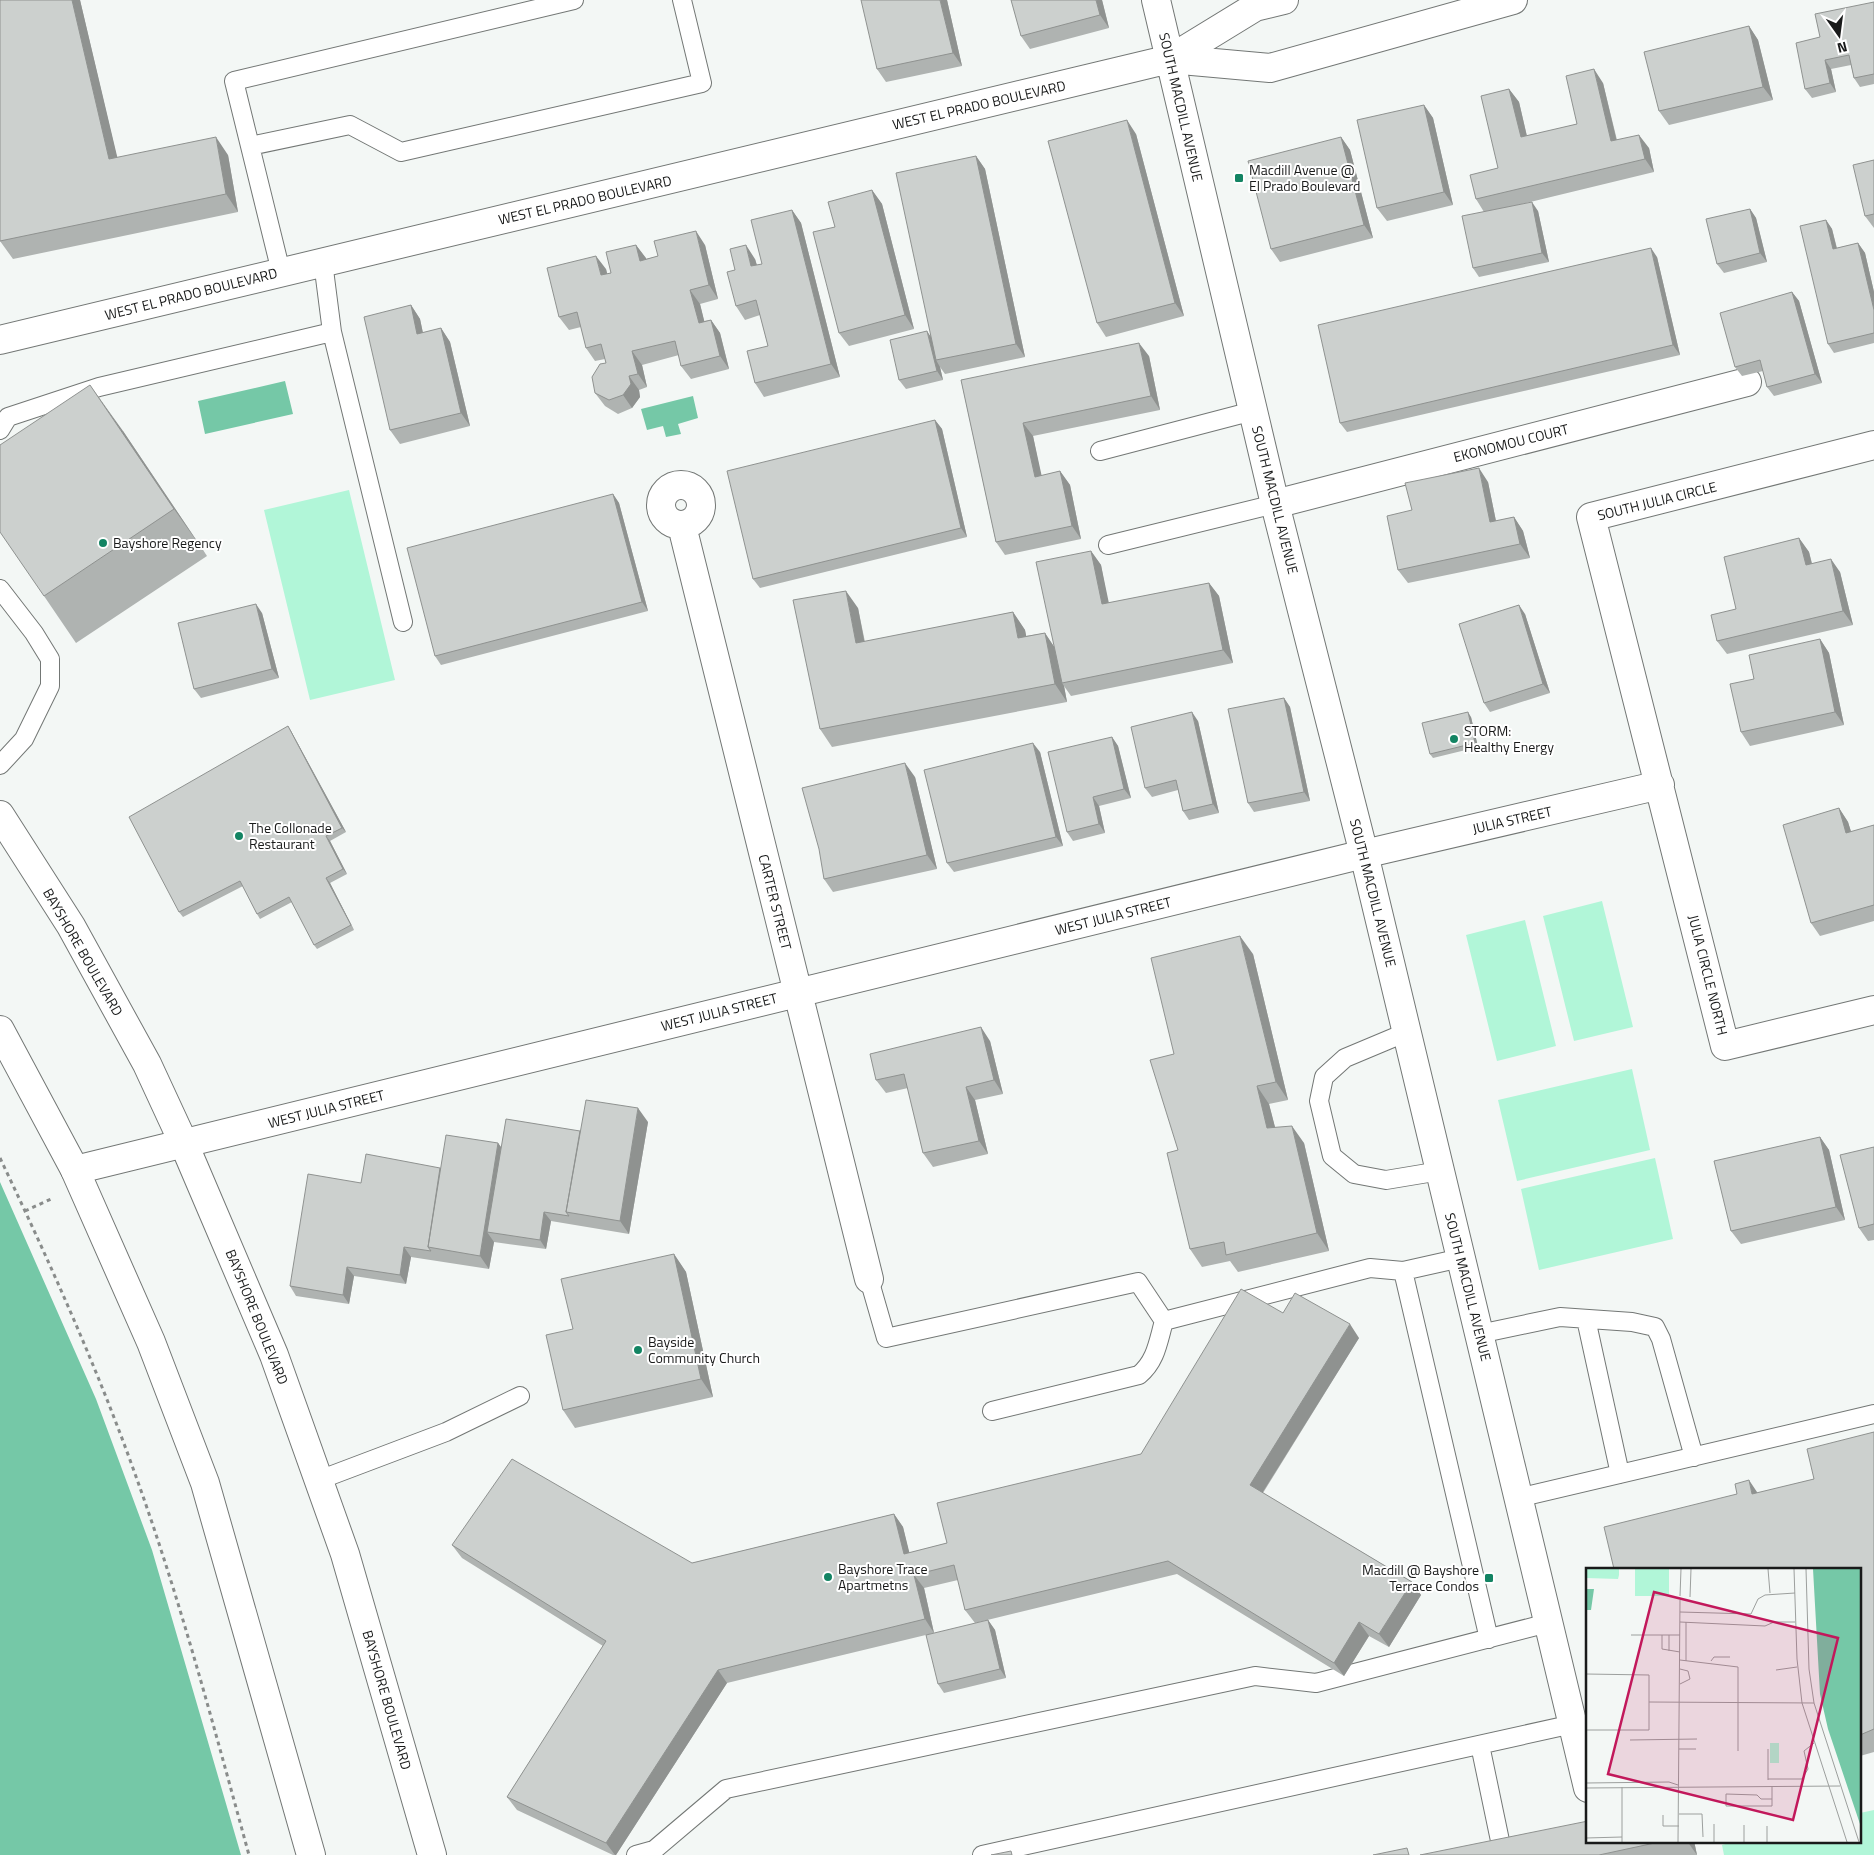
<svg xmlns="http://www.w3.org/2000/svg" width="1874" height="1855" font-family="'Titillium Web',sans-serif">
<style>
.green{fill:#b1f6d8}
.water{fill:#75c8a7}
.lines{fill:none;stroke-linecap:round;stroke-linejoin:round}
.service-casing{stroke:#737775;stroke-width:20}
.minor-casing{stroke:#737775;stroke-width:30}
.tertiary-casing{stroke:#737775;stroke-width:30}
.secondary-casing{stroke:#737775;stroke-width:30}
.path{stroke:#898c8b;stroke-width:3;stroke-dasharray:4 4;stroke-linecap:butt}
.service{stroke:#fff;stroke-width:18}
.minor{stroke:#fff;stroke-width:28}
.tertiary{stroke:#fff;stroke-width:28}
.secondary{stroke:#fff;stroke-width:28}
.wall{fill:#afb3b1}
.shaded-wall{fill:#8f9290}
.building{fill:#ccd0ce;stroke:#8f9290}
.poi-dot{fill:#138463;stroke:#fff;stroke-width:2}
.labels{text-anchor:middle;stroke-width:4;stroke-linejoin:round;paint-order:stroke}
.street-label{font-size:14px;fill:#191a1a;stroke:#fff}
.poi-label{font-size:14px;fill:#191a1a;stroke:#fff;text-anchor:start}
.inset-road{fill:none;stroke:#9c9f9d;stroke-width:1}
.view{fill:#c2185b;fill-opacity:0.15;stroke:#c2185b;stroke-width:2.5}
.inset-edge{fill:none;stroke:#191a1a;stroke-width:2.5}
</style>
<rect width="100%" height="100%" fill="#f3f7f5"/>
<path class="green" d="M349 490 395 680 310 700 264 510Z
M1602 901 1633 1027 1574 1041 1543 916Z
M1525 920 1556 1046 1497 1061 1466 935Z
M1632 1069 1650 1150 1517 1181 1498 1100Z
M1655 1158 1673 1239 1539 1270 1521 1189Z
M1874 1810V1855H1724L1722 1845 1736 1841H1860V1813Z"/>
<path class="water" d="M285 381 293 414 205 434 198 401Z
M693 396 698 418 678 424 681 434 666 437 663 426 647 430 641 409Z
M0 1182 96 1399 152 1550 241 1855H0Z"/>
<g class="lines">
<defs>
<path id="service" d="M250 146 350 125 401 152 702 83 682 0
M323 262 332 332 403 622
M281 272 234 81 574 0
M0 430 8 417 99 387 332 332
M1100 451 1253 411
M1108 545 1275 504
M0 589 34 633 50 659V686L24 739 0 765
M1407 1032 1345 1058 1324 1077 1319 1101 1332 1156 1354 1174 1386 1180 1440 1171
M1403 1271 1489 1639
M869 1279 886 1338 1138 1282 1164 1321 1370 1268 1403 1271 1461 1258
M1586 1319 1620 1474
M1479 1334 1560 1317 1632 1322 1655 1327 1661 1339 1694 1457
M992 1411 1139 1375C1156 1361 1158 1342 1164 1321
M319 1480 446 1432 520 1396
M1518 1498 1874 1414
M1480 1745 1503 1855
M636 1855 654 1850 726 1789 1255 1676 1316 1683 1548 1623
M982 1855 1573 1724"/>
<path id="minor" d="M1874 445 1591 517 1725 1046 1874 1010
M661 505a20 20 0 1 1 40 0a20 20 0 1 1-40 0Z
M1275 504 1747 382
M682 526 869 1279
M75 1170 1364 854 1660 785"/>
<path id="tertiary" d="M1156 0 1275 504 1364 854 1588 1788
M1170 59 1270 68 1513 0
M0 340 1170 59 1255 7 1284 0"/>
<path id="secondary" d="M0 815 71 926 147 1064 184 1144 274 1355 345 1554 432 1855
M0 1030 75 1170 151 1342 205 1483 311 1855"/>
</defs>
<use href="#service" class="service-casing"/>
<use href="#minor" class="minor-casing"/>
<use href="#tertiary" class="tertiary-casing"/>
<use href="#secondary" class="secondary-casing"/>
<path class="path" d="M0 1158C51 1265 100 1374 139 1485 182 1606 215 1731 249 1855
M25 1211 51 1199"/>
<use href="#service" class="service"/>
<use href="#minor" class="minor"/>
<use href="#tertiary" class="tertiary"/>
<use href="#secondary" class="secondary"/>
</g>
<path class="wall" d="M0 0H80L117 158 228 155 238 212 13 259 0 241Z
M947 0 962 66 886 82 877 69Z
M1102 0 1109 28 1030 49 1021 36Z
M1874 2V84L1860 87 1854 78 1851 65 1831 69 1836 92 1812 98 1805 89 1820 37Z
M1749 26 1758 40 1773 100 1669 125 1659 111Z
M1603 83 1617 140 1649 148 1654 172 1514 206 1538 211 1549 262 1479 277 1473 268 1484 212 1476 199 1498 168 1509 89 1519 102 1527 136 1577 124Z
M1424 105 1433 118 1453 205 1387 221 1377 208Z
M1136 134 1184 316 1106 337 1097 323Z
M1341 137 1350 150 1373 238 1280 262 1271 249Z
M976 156 985 169 1025 357 945 374 940 367 943 380 906 389 899 380 930 336Z
M1874 160V228L1865 216Z
M872 190 882 204 914 329 849 346 839 333 835 227Z
M1750 209 1756 218 1767 262 1724 273 1717 264Z
M792 210 801 223 840 377 764 397 755 383 768 346 760 315 745 320 736 306 735 270 755 259 757 265 762 264Z
M1826 220 1832 229 1837 248 1858 243 1865 253 1874 292V343L1834 353 1828 344Z
M636 245 646 259 705 245 718 299 700 304 704 321 711 320 720 333 729 369 691 379 681 366 679 355 642 365 647 387 639 390 640 397 632 408 618 414 605 406 595 393 606 363 605 359 595 361 586 348 581 327 569 330 559 317 606 269 607 274 611 273Z
M1657 257 1680 355 1347 432 1340 423Z
M1792 292 1799 301 1822 383 1774 396 1767 387 1763 371 1742 376 1735 367Z
M411 305 420 319 423 333 441 328 450 342 470 426 400 444 390 430Z
M1149 356 1160 410 1033 436 1041 476 1060 471 1070 485 1081 539 1005 555 996 542 961 380Z
M935 420 942 429 967 537 760 588 753 579Z
M123 431 207 556 76 643 44 596Z
M1488 482 1496 521 1514 517 1523 531 1530 558 1408 583 1398 570 1412 510Z
M613 494 619 503 648 611 441 665 435 656Z
M1799 538 1809 552 1812 563 1840 572 1853 625 1727 654 1717 641 1736 609Z
M1091 551 1101 565 1108 603 1209 583 1219 596 1233 663 1071 696 1064 686 1067 702 832 747 820 729 858 608 865 642 1013 612 1025 630 1026 636 1045 633 1054 647Z
M262 613 279 678 201 698 194 689Z
M1525 614 1550 693 1490 712 1484 703Z
M1820 639 1829 653 1844 725 1750 746 1741 732Z
M1284 698 1290 707 1310 801 1254 812 1248 803Z
M1471 717 1478 747 1433 758 1430 754Z
M1198 721 1219 813 1189 820 1183 811 1178 790 1152 797 1145 788Z
M288 726 291 731 346 832 330 841 347 874 330 883 354 930 317 949 314 945 292 902 260 919 257 914 243 886 183 917 179 912Z
M1112 737 1118 746 1131 798 1099 806 1105 833 1073 841 1067 832Z
M1040 752 1063 846 954 872 947 863Z
M915 777 937 869 833 892 824 879Z
M1839 808 1848 822 1851 832 1874 825V921L1820 936 1811 923Z
M1253 954 1288 1100 1269 1104 1275 1128 1304 1143 1329 1251 1238 1272 1230 1261 1202 1267 1190 1249 1178 1150 1174 1054Z
M990 1041 1003 1094 975 1100 988 1154 933 1167 923 1153 908 1088 886 1093 876 1080Z
M648 1122 629 1234 551 1221 546 1249 494 1242 489 1269 411 1257 406 1284 354 1276 349 1304 296 1296 290 1286 361 1183 440 1168 498 1143 501 1147 580 1131Z
M1820 1137 1829 1150 1845 1220 1741 1244 1731 1231Z
M1874 1147V1240L1868 1241 1859 1228Z
M674 1254 686 1272 713 1397 575 1428 563 1410 573 1329Z
M1283 1313 1359 1338 1263 1493 1412 1582 1421 1595 1389 1647 1369 1636 1344 1676 1177 1574 975 1623 965 1610 958 1580 924 1588 934 1633 727 1683 616 1855H613L517 1810 507 1797 603 1646 462 1558 452 1545 692 1563 894 1514 903 1527 909 1553 947 1543 1141 1454Z
M1874 1432V1752L1860 1756V1569L1758 1493 1814 1479Z
M988 1620 995 1630 1006 1678 944 1693 938 1684Z
M1588 1841H1694L1697 1855H1420Z"/>
<path class="shaded-wall" d="M72 0H80L122 177 109 159Z
M940 0H947L962 66 953 53Z
M1096 0H1102L1109 28 1100 15Z
M1749 26 1758 40 1773 100 1763 87Z
M1825 60 1831 69 1836 92 1830 83Z
M1594 69 1603 83 1620 155 1611 141Z
M1509 89 1519 102 1530 150 1521 137Z
M1424 105 1433 118 1453 205 1444 192Z
M1127 120 1136 134 1184 316 1175 303Z
M1639 135 1649 148 1654 172 1645 159Z
M216 137 228 155 238 212 226 194Z
M1341 137 1350 150 1373 238 1364 225Z
M976 156 985 169 1025 357 1016 344Z
M872 190 882 204 914 329 905 315Z
M1532 202 1538 211 1549 262 1542 253Z
M1750 209 1756 218 1767 262 1760 253Z
M792 210 801 223 840 377 831 364Z
M1826 220 1832 229 1839 258 1833 249Z
M696 231 705 245 718 299 709 285Z
M1858 243 1865 253 1874 292V310Z
M636 245 646 258 649 274 640 261Z
M746 245 755 259 761 280 751 266Z
M1651 248 1657 257 1680 355 1673 345Z
M596 256 606 269 611 289 601 275Z
M690 290 700 304 708 336 699 323Z
M1792 292 1799 301 1822 383 1815 374Z
M411 305 420 319 426 348 417 334Z
M711 320 720 333 729 369 720 356Z
M441 328 450 342 470 426 461 413Z
M927 331 933 340 936 360 940 367 943 380 937 371Z
M1139 343 1149 356 1160 410 1151 396Z
M632 351 642 365 647 387 638 374Z
M629 376 639 390 640 397 632 408 623 395Z
M90 385 123 431 207 556 174 509Z
M935 420 942 429 967 537 961 528Z
M1023 423 1033 436 1045 491 1035 477Z
M1479 468 1488 482 1499 536 1490 522Z
M1060 471 1070 485 1081 539 1072 526Z
M613 494 619 503 648 611 642 602Z
M1514 517 1523 531 1530 558 1520 544Z
M1799 538 1809 552 1815 578 1806 565Z
M1091 551 1101 565 1112 618 1102 604Z
M1831 559 1840 572 1853 625 1843 611Z
M1209 583 1219 596 1233 663 1223 650Z
M846 591 858 608 868 661 856 643Z
M256 604 262 613 279 678 272 669Z
M1519 605 1525 614 1550 693 1543 684Z
M1013 612 1025 630 1030 655 1018 638Z
M1045 633 1057 651 1062 683 1064 686 1067 702 1055 684Z
M1820 639 1829 653 1844 725 1835 712Z
M1284 698 1290 707 1310 801 1304 792Z
M1192 712 1198 721 1219 813 1213 804Z
M1468 712 1471 717 1478 747 1475 743Z
M288 726 291 731 346 832 342 828Z
M1112 737 1118 746 1131 798 1124 789Z
M1033 743 1040 752 1063 846 1056 837Z
M905 763 915 777 937 869 927 855Z
M1093 797 1099 806 1105 833 1099 824Z
M1839 808 1848 822 1856 847 1846 833Z
M326 836 330 841 347 874 343 869Z
M326 878 330 883 354 930 351 925Z
M1240 936 1253 954 1288 1100 1276 1082Z
M981 1027 990 1041 1003 1094 994 1080Z
M1257 1086 1269 1104 1280 1146 1267 1128Z
M966 1087 975 1100 988 1154 979 1141Z
M638 1108 648 1122 629 1234 620 1221Z
M1292 1126 1304 1143 1329 1251 1317 1233Z
M1820 1137 1829 1150 1845 1220 1836 1207Z
M498 1143 508 1157 487 1232 494 1242 489 1269 480 1256Z
M544 1212 551 1221 546 1249 540 1240Z
M404 1247 411 1257 406 1284 400 1275Z
M674 1254 686 1272 713 1397 701 1379Z
M347 1267 354 1276 349 1304 343 1295Z
M1350 1324 1359 1338 1259 1498 1250 1485Z
M1749 1480 1761 1498 1752 1494Z
M894 1514 903 1527 913 1567 904 1554Z
M914 1575 924 1588 934 1633 925 1619Z
M1412 1582 1421 1595 1389 1647 1379 1634Z
M988 1620 995 1630 1006 1678 1000 1669Z
M1359 1622 1369 1636 1344 1676 1334 1663Z
M718 1670 727 1683 616 1855H615L606 1843Z
M1687 1841H1694L1697 1855Z"/>
<path class="building" d="M0 0H72L109 159 216 137 226 194 0 241Z
M861 0H940L953 53 877 69Z
M1011 0H1096L1100 15 1021 36Z
M1874 2V74L1854 78 1849 55 1825 60 1830 83 1805 89 1796 43 1820 37 1815 14Z
M1749 26 1763 87 1659 111 1644 52Z
M1594 69 1611 141 1639 135 1645 159 1476 199 1470 175 1498 168 1481 96 1509 89 1521 137 1577 124 1566 76Z
M1424 105 1444 192 1377 208 1357 120Z
M1127 120 1175 303 1097 323 1048 141Z
M1341 137 1364 225 1271 249 1248 161Z
M976 156 1016 344 936 360 896 173Z
M1874 160V214L1865 216 1853 165Z
M872 190 905 315 839 333 813 232 835 227 828 202Z
M1532 202 1542 253 1473 268 1462 216Z
M1750 209 1760 253 1717 264 1706 219Z
M792 210 831 364 755 383 747 351 768 346 756 300 736 306 727 272 735 270 730 249 746 245 751 266 762 264 751 220Z
M1826 220 1833 249 1858 243 1874 310V333L1828 344 1800 226Z
M696 231 709 285 690 290 699 323 711 320 720 356 681 366 675 341 632 351 638 374 629 376 631 384 623 395 609 400 595 393 592 377 600 364 606 363 601 344 586 348 577 312 559 317 547 268 596 256 601 275 611 273 606 252 636 245 640 261 658 256 654 241Z
M1651 248 1673 345 1340 423 1318 325Z
M1792 292 1815 374 1767 387 1760 360 1735 367 1720 313Z
M411 305 417 334 441 328 461 413 390 430 364 317Z
M927 331 937 371 899 380 890 340Z
M1139 343 1151 396 1023 423 1035 477 1060 471 1072 526 996 542 961 380Z
M90 385 174 509 44 596 0 532V445Z
M935 420 961 528 753 579 727 471Z
M1479 468 1490 522 1514 517 1520 544 1398 570 1387 516 1412 510 1405 483Z
M613 494 642 602 435 656 407 548Z
M1799 538 1806 565 1831 559 1843 611 1717 641 1711 615 1736 609 1724 557Z
M1091 551 1102 604 1209 583 1223 650 1062 683 1036 562Z
M846 591 856 643 1013 612 1018 638 1045 633 1055 684 820 729 793 600Z
M256 604 272 669 194 689 178 623Z
M1519 605 1543 684 1484 703 1459 624Z
M1820 639 1835 712 1741 732 1730 684 1754 679 1749 655Z
M1284 698 1304 792 1248 803 1228 709Z
M1192 712 1213 804 1183 811 1176 780 1145 788 1131 727Z
M1468 712 1475 743 1430 754 1422 723Z
M288 726 342 828 326 836 343 869 326 878 351 925 314 945 289 897 257 914 240 881 179 912 129 817Z
M1112 737 1124 789 1093 797 1099 824 1067 832 1048 752Z
M1033 743 1056 837 947 863 924 770Z
M905 763 927 855 824 879 819 849 802 788Z
M1839 808 1846 833 1874 825V905L1811 923 1783 825Z
M1240 936 1276 1082 1257 1086 1267 1128 1292 1126 1317 1233 1226 1255 1224 1242 1190 1249 1167 1153 1178 1150 1150 1060 1174 1054 1151 958Z
M981 1027 994 1080 966 1087 979 1141 923 1153 904 1074 876 1080 870 1054Z
M586 1100 638 1108 620 1221 566 1212Z
M506 1119 580 1131 566 1212 569 1216 544 1212 540 1240 487 1232Z
M446 1135 498 1143 480 1256 428 1247Z
M1820 1137 1836 1207 1731 1231 1714 1161Z
M1874 1147V1224L1859 1228 1840 1155Z
M366 1154 440 1168 428 1247 431 1251 404 1247 400 1275 347 1267 343 1295 290 1286 308 1174 361 1183Z
M674 1254 701 1379 563 1410 546 1335 573 1329 561 1279Z
M1241 1289 1283 1313 1295 1293 1350 1324 1250 1485 1412 1582 1379 1634 1359 1622 1334 1663 1168 1561 965 1610 954 1565 914 1575 925 1619 718 1670 606 1843 507 1797 606 1641 452 1545 512 1459 692 1563 894 1514 904 1554 947 1543 937 1503 1141 1454Z
M1874 1432V1729L1860 1735V1569H1614L1604 1527 1737 1494 1735 1484 1749 1480 1752 1494 1814 1479 1807 1449Z
M988 1620 1000 1669 938 1684 926 1635Z
M1588 1821V1841H1664L1599 1855H1420Z
M1407 1848 1409 1855H1373Z
M1011 1851 1012 1855H991Z"/>
<g class="poi-dot">
<rect x="1234" y="173" width="10" height="10" rx="2.5"/>
<circle cx="103" cy="543" r="5"/>
<circle cx="1454" cy="739" r="5"/>
<circle cx="239" cy="836" r="5"/>
<circle cx="638" cy="1350" r="5"/>
<circle cx="828" cy="1577" r="5"/>
<rect x="1484" y="1573" width="10" height="10" rx="2.5"/>
</g>
<g class="labels">
<g class="street-label">
<text transform="translate(979 105) rotate(-13)" y="5">WEST EL PRADO BOULEVARD</text>
<text transform="translate(1181 107) rotate(77)" y="5">SOUTH MACDILL AVENUE</text>
<text transform="translate(585 200) rotate(-13)" y="5">WEST EL PRADO BOULEVARD</text>
<text transform="translate(191 294) rotate(-14)" y="5">WEST EL PRADO BOULEVARD</text>
<text transform="translate(1511 443) rotate(-14)" y="5">EKONOMOU COURT</text>
<text transform="translate(1275 500) rotate(76)" y="5">SOUTH MACDILL AVENUE</text>
<text transform="translate(1657 501) rotate(-14)" y="5">SOUTH JULIA CIRCLE</text>
<text transform="translate(1512 820) rotate(-13)" y="5">JULIA STREET</text>
<text transform="translate(1373 893) rotate(76)" y="5">SOUTH MACDILL AVENUE</text>
<text transform="translate(775 902) rotate(76)" y="5">CARTER STREET</text>
<text transform="translate(1113 916) rotate(-14)" y="5">WEST JULIA STREET</text>
<text transform="translate(83 952) rotate(60)" y="5">BAYSHORE BOULEVARD</text>
<text transform="translate(1708 975) rotate(76)" y="5">JULIA CIRCLE NORTH</text>
<text transform="translate(719 1012) rotate(-14)" y="5">WEST JULIA STREET</text>
<text transform="translate(326 1109) rotate(-14)" y="5">WEST JULIA STREET</text>
<text transform="translate(1468 1287) rotate(76)" y="5">SOUTH MACDILL AVENUE</text>
<text transform="translate(257 1317) rotate(68)" y="5">BAYSHORE BOULEVARD</text>
<text transform="translate(387 1700) rotate(74)" y="5">BAYSHORE BOULEVARD</text>
</g>
<g class="poi-label">
<text x="1249" y="175">Macdill Avenue @<tspan x="1249" dy="16">El Prado Boulevard</tspan></text>
<text x="113" y="548">Bayshore Regency</text>
<text x="1464" y="736">STORM:<tspan x="1464" dy="16">Healthy Energy</tspan></text>
<text x="249" y="833">The Collonade<tspan x="249" dy="16">Restaurant</tspan></text>
<text x="648" y="1347">Bayside<tspan x="648" dy="16">Community Church</tspan></text>
<text x="838" y="1574">Bayshore Trace<tspan x="838" dy="16">Apartmetns</tspan></text>
<text x="1479" y="1575" text-anchor="end">Macdill @ Bayshore<tspan x="1479" dy="16">Terrace Condos</tspan></text>
</g>
</g>
<g transform="translate(1586 1568)">
<rect width="275" height="275" fill="#f3f7f5"/>
<path d="M0 1H33V7L32 11 0 10ZM49 1H83V28H49ZM184 175H193V195H184Z" fill="#b1f6d8"/>
<path d="M227 1H275V259L242 161 234 126ZM0 21H8L5 42H0Z" fill="#75c8a7"/>
<path class="inset-road" d="M182 1 184 25M208 1 211 91 216 135 261 274M220 1 223 101 228 135 273 274M94 28 95 1M104 29 105 1M94 44 165 46 172 31 179 27 209 25M94 54 179 58 188 54H209M45 67H94M76 67V81L94 84M83 83V67M94 92 152 99V183M100 93V54M125 93 128 89H144M190 102 211 99M0 106 63 107V162H0M94 116 104 111 102 103 94 101M63 134 228 135M44 172 111 171M93 181H110M182 211H216L222 201 218 183 228 175M182 212V181M0 215 83 214 92 217M186 218V238H140V226L171 227 175 231H186M36 219V274M0 220 254 218M93 246H116L117 269M77 247V258H93M0 270 36 269M92 274 94 32M128 274V256M158 274V257M181 274V258"/>
<path class="view" d="M68 24 252 70 207 252 22 206Z"/>
<rect width="275" height="275" class="inset-edge"/>
</g>
<g transform="translate(1839 35) rotate(166)" stroke="#ffffff" stroke-width="4" paint-order="stroke">
<path d="M0-4L9 19L0 12L-9 19Z" fill="#191a1a"/>
<text y="-8" font-size="14" font-weight="bold" text-anchor="middle" fill="#191a1a">N</text>
</g>
</svg>
